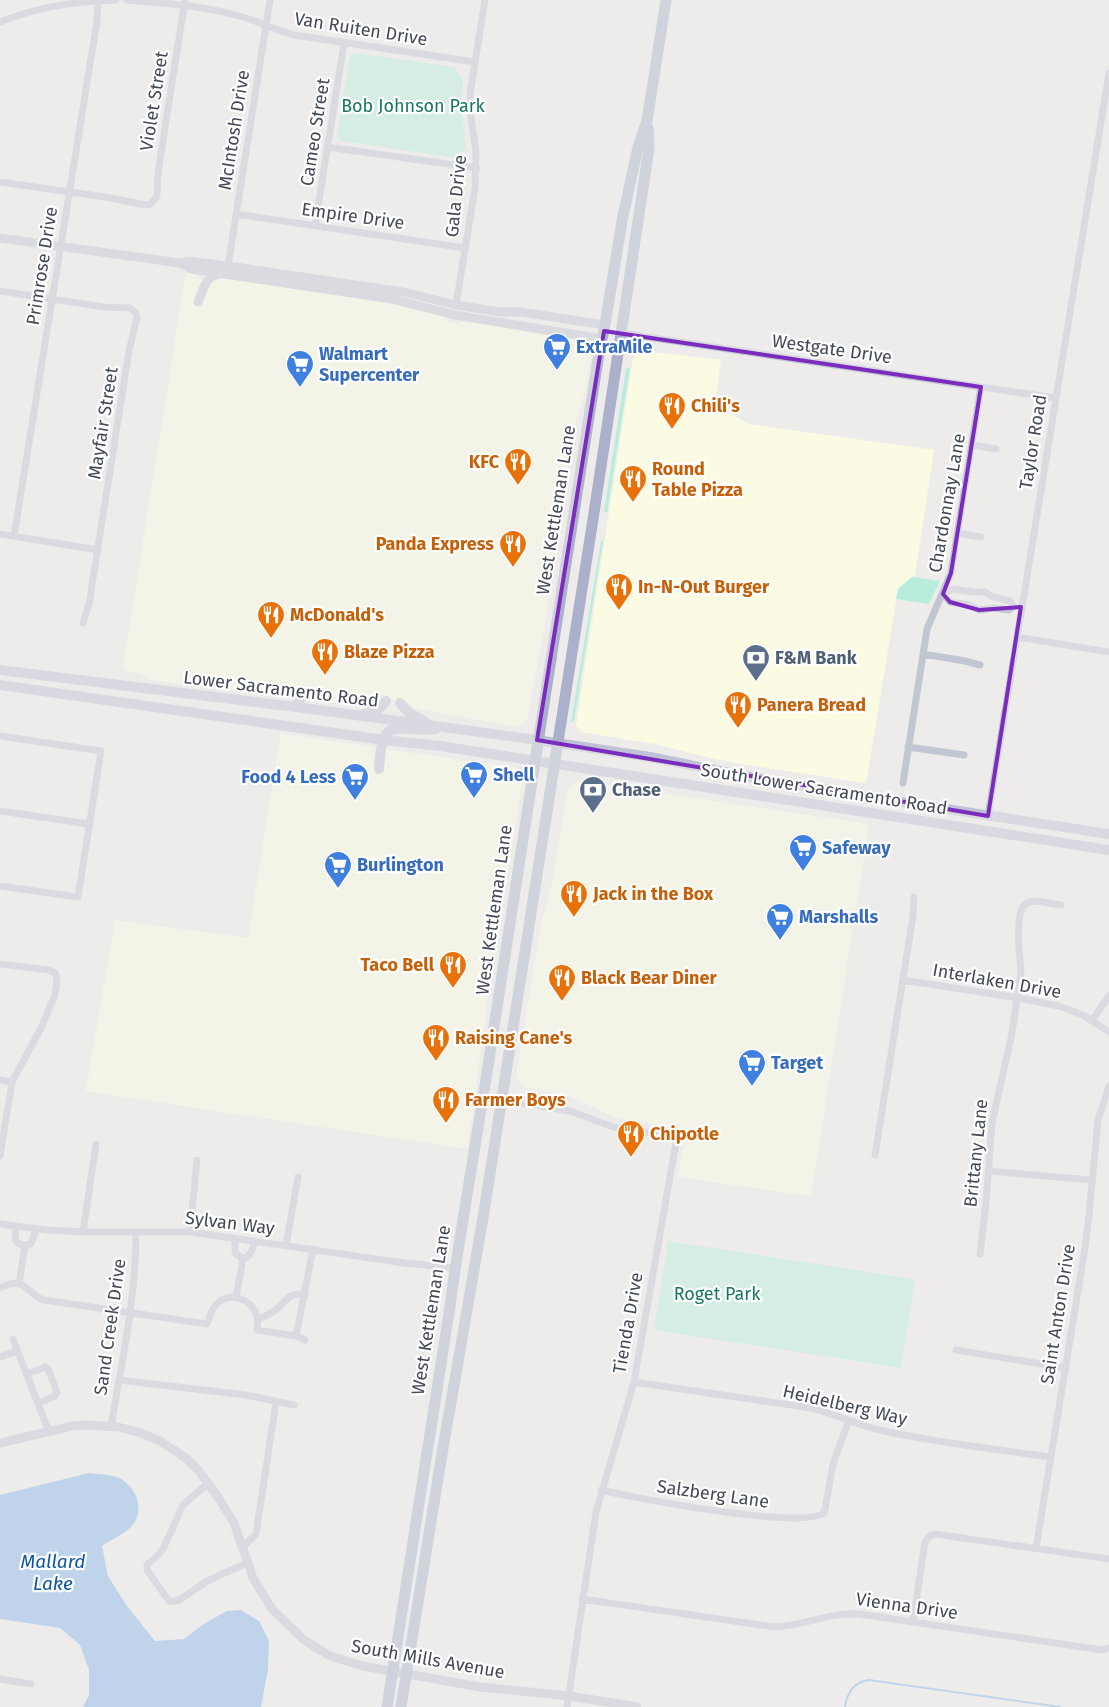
<svg xmlns="http://www.w3.org/2000/svg" width="1109" height="1707" font-family="'Fira Sans',sans-serif">
<style>
.commercial{fill:#fbfbe3}
.green{fill:#b8eddc}
.water{fill:#86b7ea}
.lines{fill:none;stroke-linecap:round;stroke-linejoin:round}
.stream{stroke:#86b7ea;stroke-width:2}
.minor{stroke:#c1c6d3;stroke-width:7}
.tertiary{stroke:#c1c6d3;stroke-width:9}
.secondary{stroke:#bec2d5;stroke-width:10}
.primary{stroke:#abb1cb;stroke-width:11}
.marked{fill:none;stroke:#7b2cbf;stroke-width:4;stroke-linejoin:round}
.labels{text-anchor:middle;stroke-width:4.5;stroke-linejoin:round;paint-order:stroke}
.street-label{font-size:18px;fill:#444958;stroke:#fff}
.park-label{font-size:18px;fill:#177764;stroke:#fff}
.shop-label{font-size:18px;font-weight:bold;fill:#366cbe;stroke:#fff;text-anchor:start}
.food-label{font-size:18px;font-weight:bold;fill:#c56008;stroke:#fff;text-anchor:start}
.service-label{font-size:18px;font-weight:bold;fill:#4e5e75;stroke:#fff;text-anchor:start}
.water-label{font-size:19px;font-style:italic;fill:#0e56a2;stroke:#fff}
</style>
<rect width="100%" height="100%" fill="#eeeceb"/>
<path class="commercial" d="M186 273 198 275 200 279 209 281 216 276 379 301 445 316 448 322 459 324 464 321 492 324 521 331 584 341 590 345 591 352 585 391 575 424 565 487 561 495 553 501 551 516 559 526 560 535 528 717 522 725 515 726 416 709 408 702 384 699 373 705 365 707 321 701 311 695 284 691 279 695 272 696 151 680 141 673 124 670 125 668H123Z
M640 352 663 353 721 360 715 404 748 424 934 450 915 575 898 589 866 783 748 765 710 758 655 744 581 732 576 725 632 364 633 358Z
M281 734 511 767 516 769 521 776 523 781 494 955 467 1149 86 1091 115 920 248 938Z
M578 781 869 824 811 1196 678 1177 685 1130 614 1117 567 1095 524 1087 516 1076 540 929 552 883 568 788Z"/>
<path class="green" d="M355 53 455 67 463 79 461 107 466 149 457 158 341 141 337 136 350 57Z
M626 368H630L607 513 604 512Z
M601 541H603L574 722H571Z
M912 577 940 581 929 604 896 599 898 589Z
M668 1241 915 1279 901 1368 654 1330Z"/>
<path class="water" d="M89 1473C97 1474 109 1474 117 1477 136 1485 146 1509 132 1526 124 1534 111 1540 102 1546L108 1576 127 1606 155 1641 184 1639 205 1623 227 1611 241 1610 259 1621 269 1641 268 1670 261 1707H83L89 1695V1670L80 1645 60 1628 0 1619V1495Z"/>
<g class="lines">
<path class="stream" d="M845 1707C847 1693 854 1682 869 1680L1060 1707"/>
<path class="minor" d="M127 0C164 3 203 6 239 16 258 21 275 30 294 35L475 62
M0 22C37 7 76 1 116 0
M327 147 477 168
M0 182 105 197 146 205 151 204 157 196 158 173 185 0
M236 214 465 248
M315 226 344 43
M228 266 270 0
M0 291 104 307 130 308 135 312 137 317 129 351 89 604 83 623
M456 305 475 188 476 151 470 112V94L485 0
M621 333 1055 398
M972 445 996 449
M958 533 981 537
M0 534 98 550
M14 536 97 21 98 0
M953 589 973 592H985L993 597 1010 601 1014 606 1009 610 994 608 979 610 970 605 950 602 943 594Z
M1017 637 1109 652
M923 654 965 661 980 665
M0 736 101 751 78 897 0 886
M908 747 964 755
M903 783 927 629 951 573 981 387
M0 811 89 824
M988 816 1109 73
M0 964 49 970 55 973 57 979 55 995 41 1028 12 1082 0 1156
M903 980 1018 998 1059 1006 1083 1015 1109 1032
M1092 1020 1109 996
M0 1080 12 1082
M484 1097 570 1111 613 1127 677 1137 634 1382 596 1512 567 1707
M875 1155 913 916 914 897
M988 1171 1092 1180
M0 1224 47 1230 83 1232H190L404 1263 455 1268
M16 1226 15 1240C20 1246 24 1246 31 1244L36 1229
M83 1232 96 1144
M190 1232 197 1160
M235 1238V1253L243 1259
M286 1245 298 1177
M980 1254 986 1203 992 1123 1012 1033 1021 972 1018 936 1020 914 1023 906 1029 902 1037 901 1061 905
M19 1284 25 1246
M0 1288C27 1274 26 1295 44 1300L207 1324C209 1318 211 1311 215 1306 226 1292 246 1296 255 1311 258 1317 258 1323 257 1330L296 1336 305 1340
M236 1297 243 1259C252 1256 252 1249 255 1241
M258 1319C264 1316 271 1314 277 1309 289 1299 287 1293 305 1294
M296 1336 313 1249
M13 1339 49 1432
M956 1350 1065 1368
M0 1357 17 1351
M27 1374 45 1367 48 1369 57 1392 55 1396 39 1403
M119 1380 246 1395 294 1405
M634 1382 811 1408C836 1414 859 1426 884 1431 939 1443 995 1449 1050 1457
M111 1426C122 1362 136 1297 136 1232
M208 1483 183 1505 164 1547 160 1553 147 1565V1570L169 1601H178L207 1581 247 1563
M601 1490C635 1498 800 1530 824 1513L825 1510 833 1464 849 1420
M242 1548 256 1534 276 1402
M1036 1548 1084 1254 1089 1215 1098 1120 1109 1086
M582 1599 774 1627C804 1626 829 1612 859 1614L1102 1650 1109 1648
M913 1622 925 1542 930 1536 935 1534 1109 1559
M0 1679 31 1684"/>
<path class="tertiary" d="M0 238 180 263 188 261 236 267 403 292 456 305 500 312H521L605 325
M180 263 191 269 392 299 455 315 602 339
M198 302C203 291 205 276 219 274
M0 1443 72 1426 85 1425 118 1427 138 1432 160 1441 186 1458 198 1470 218 1497 234 1523 253 1578 272 1609 304 1640 330 1656 363 1666 480 1687 569 1696 637 1707"/>
<path class="secondary" d="M0 670 311 709 537 740 650 757 744 776 875 798 1109 834
M0 685 384 740 440 746 1109 850
M400 703 409 713 424 721
M296 707 302 696
M364 714 380 708 386 701
M379 769C380 759 380 743 386 734 392 723 423 733 436 729"/>
<path class="primary" d="M387 1707 449 1313C462 1217 480 1122 494 1027 529 800 564 574 600 347L604 331 622 221 638 147 647 121 666 0
M401 1707 441 1460 484 1212 594 513 649 148 648 128"/>
</g>
<path d="M0 0H1109V1707H0ZM604 331 981 387 951 573 943 594 950 602 979 610 1021 607 988 816 537 740Z" fill="#eeeceb" fill-opacity=".55" fill-rule="evenodd"/>
<path class="marked" d="M604 331 981 387 951 573 943 594 950 602 979 610 1021 607 988 816 537 740Z"/>
<defs>
<symbol id="supermarket-pin" viewBox="-11 -11 22 30"><path d="M0 17L-7.5 6A9.5 9.5 0 1 1 7.5 6Z" fill="#3f7fe0" stroke="#fff"/><path d="M-6-5.5h2.5l.6 2H6L4.5 2H-2.5L-4.4-4H-6ZM-1.5 3.2a1.3 1.3 0 1 0 .1 0ZM3 3.2a1.3 1.3 0 1 0 .1 0Z" fill="#fff"/></symbol>
<symbol id="restaurant-pin" viewBox="-11 -11 22 30"><path d="M0 17L-7.5 6A9.5 9.5 0 1 1 7.5 6Z" fill="#e8710a" stroke="#fff"/><path d="M-5-6h1v4h1v-4h1v4h1v-4h1v5L-1.5 .5V6h-2V.5L-5-1ZM5-6V6H3V1.5H1.5Q1.5-4 5-6Z" fill="#fff"/></symbol>
<symbol id="bank-pin" viewBox="-11 -11 22 30"><path d="M0 17L-7.5 6A9.5 9.5 0 1 1 7.5 6Z" fill="#5c6f8a" stroke="#fff"/><path d="M-6-4H6V4H-6ZM0-2.3a2.3 2.3 0 1 0 0 4.6a2.3 2.3 0 1 0 0-4.6Z" fill="#fff"/></symbol>
</defs>
<g fill-rule="evenodd">
<use href="#supermarket-pin" x="541" y="331" width="32" height="43"/>
<use href="#supermarket-pin" x="284" y="348" width="32" height="43"/>
<use href="#restaurant-pin" x="656" y="390" width="32" height="43"/>
<use href="#restaurant-pin" x="502" y="446" width="32" height="43"/>
<use href="#restaurant-pin" x="617" y="463" width="32" height="43"/>
<use href="#restaurant-pin" x="497" y="528" width="32" height="43"/>
<use href="#restaurant-pin" x="603" y="571" width="32" height="43"/>
<use href="#restaurant-pin" x="255" y="599" width="32" height="43"/>
<use href="#restaurant-pin" x="309" y="636" width="32" height="43"/>
<use href="#bank-pin" x="740" y="642" width="32" height="43"/>
<use href="#restaurant-pin" x="722" y="689" width="32" height="43"/>
<use href="#supermarket-pin" x="458" y="759" width="32" height="43"/>
<use href="#supermarket-pin" x="339" y="761" width="32" height="43"/>
<use href="#bank-pin" x="577" y="774" width="32" height="43"/>
<use href="#supermarket-pin" x="787" y="832" width="32" height="43"/>
<use href="#supermarket-pin" x="322" y="849" width="32" height="43"/>
<use href="#restaurant-pin" x="558" y="878" width="32" height="43"/>
<use href="#supermarket-pin" x="764" y="901" width="32" height="43"/>
<use href="#restaurant-pin" x="437" y="949" width="32" height="43"/>
<use href="#restaurant-pin" x="546" y="962" width="32" height="43"/>
<use href="#restaurant-pin" x="420" y="1022" width="32" height="43"/>
<use href="#supermarket-pin" x="736" y="1047" width="32" height="43"/>
<use href="#restaurant-pin" x="430" y="1084" width="32" height="43"/>
<use href="#restaurant-pin" x="615" y="1118" width="32" height="43"/>
</g>
<g class="labels">
<g class="street-label">
<text transform="translate(361 29) rotate(9)" y="6">Van Ruiten Drive</text>
<text transform="translate(154 101) rotate(-81)" y="6">Violet Street</text>
<text transform="translate(234 130) rotate(-81)" y="6">McIntosh Drive</text>
<text transform="translate(315 132) rotate(-81)" y="6">Cameo Street</text>
<text transform="translate(456 196) rotate(-84)" y="6">Gala Drive</text>
<text transform="translate(353 216) rotate(8)" y="6">Empire Drive</text>
<text transform="translate(42 266) rotate(-81)" y="6">Primrose Drive</text>
<text transform="translate(832 349) rotate(8)" y="6">Westgate Drive</text>
<text transform="translate(103 423) rotate(-81)" y="6">Mayfair Street</text>
<text transform="translate(1033 442) rotate(-81)" y="6">Taylor Road</text>
<text transform="translate(947 503) rotate(-80)" y="6">Chardonnay Lane</text>
<text transform="translate(556 510) rotate(-81)" y="6">West Kettleman Lane</text>
<text transform="translate(281 689) rotate(7)" y="6">Lower Sacramento Road</text>
<text transform="translate(824 789) rotate(9)" y="6">South Lower Sacramento Road</text>
<text transform="translate(494 910) rotate(-82)" y="6">West Kettleman Lane</text>
<text transform="translate(997 981) rotate(10)" y="6">Interlaken Drive</text>
<text transform="translate(976 1153) rotate(-84)" y="6">Brittany Lane</text>
<text transform="translate(230 1223) rotate(7)" y="6">Sylvan Way</text>
<text transform="translate(431 1310) rotate(-81)" y="6">West Kettleman Lane</text>
<text transform="translate(1058 1314) rotate(-81)" y="6">Saint Anton Drive</text>
<text transform="translate(628 1323) rotate(-80)" y="6">Tienda Drive</text>
<text transform="translate(110 1327) rotate(-82)" y="6">Sand Creek Drive</text>
<text transform="translate(845 1405) rotate(13)" y="6">Heidelberg Way</text>
<text transform="translate(713 1494) rotate(8)" y="6">Salzberg Lane</text>
<text transform="translate(907 1606) rotate(8)" y="6">Vienna Drive</text>
<text transform="translate(428 1659) rotate(10)" y="6">South Mills Avenue</text>
</g>
<g class="park-label">
<text x="413" y="112">Bob Johnson Park</text>
<text x="717" y="1300">Roget Park</text>
</g>
<g class="shop-label">
<text x="576" y="353">ExtraMile</text>
<text x="319" y="360">Walmart<tspan x="319" dy="21">Supercenter</tspan></text>
<text x="493" y="781">Shell</text>
<text x="336" y="783" text-anchor="end">Food 4 Less</text>
<text x="822" y="854">Safeway</text>
<text x="357" y="871">Burlington</text>
<text x="799" y="923">Marshalls</text>
<text x="771" y="1069">Target</text>
</g>
<g class="food-label">
<text x="691" y="412">Chili's</text>
<text x="499" y="468" text-anchor="end">KFC</text>
<text x="652" y="475">Round<tspan x="652" dy="21">Table Pizza</tspan></text>
<text x="494" y="550" text-anchor="end">Panda Express</text>
<text x="638" y="593">In-N-Out Burger</text>
<text x="290" y="621">McDonald's</text>
<text x="344" y="658">Blaze Pizza</text>
<text x="757" y="711">Panera Bread</text>
<text x="593" y="900">Jack in the Box</text>
<text x="434" y="971" text-anchor="end">Taco Bell</text>
<text x="581" y="984">Black Bear Diner</text>
<text x="455" y="1044">Raising Cane's</text>
<text x="465" y="1106">Farmer Boys</text>
<text x="650" y="1140">Chipotle</text>
</g>
<g class="service-label">
<text x="775" y="664">F&amp;M Bank</text>
<text x="612" y="796">Chase</text>
</g>
<g class="water-label">
<text x="53" y="1568">Mallard<tspan x="53" dy="22">Lake</tspan></text>
</g>
</g>
</svg>
